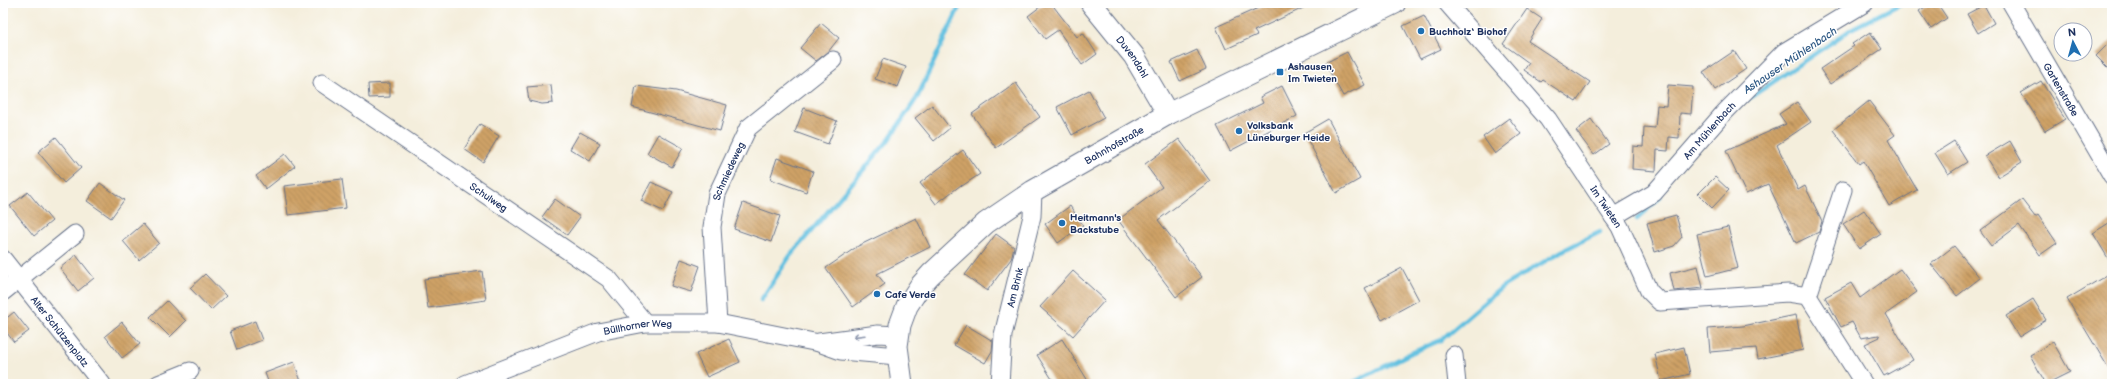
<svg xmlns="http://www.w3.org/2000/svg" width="2115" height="387" font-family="'Balsamiq Sans',sans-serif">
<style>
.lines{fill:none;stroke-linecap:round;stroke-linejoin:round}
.stream{stroke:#62c0e0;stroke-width:4.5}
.building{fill:url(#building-back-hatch)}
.minor-casing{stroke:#67728a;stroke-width:19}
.tertiary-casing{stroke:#67728a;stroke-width:23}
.minor{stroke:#fff;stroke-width:17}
.tertiary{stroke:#fff;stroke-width:21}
.oneway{stroke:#8d97ae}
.poi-dot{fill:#1f6fb2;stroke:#fff;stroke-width:1.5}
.labels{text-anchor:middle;stroke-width:3;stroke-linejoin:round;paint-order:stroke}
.poi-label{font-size:10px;font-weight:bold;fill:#1b2f5e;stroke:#fff;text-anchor:start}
.street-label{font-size:10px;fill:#1b2f5e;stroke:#fff}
.water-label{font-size:11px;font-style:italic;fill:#305a85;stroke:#fff}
</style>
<defs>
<pattern id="building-back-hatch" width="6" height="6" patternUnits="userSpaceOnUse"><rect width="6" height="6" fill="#cfa266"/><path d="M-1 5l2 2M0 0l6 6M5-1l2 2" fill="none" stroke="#a78457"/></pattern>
</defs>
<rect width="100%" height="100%" fill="#fff"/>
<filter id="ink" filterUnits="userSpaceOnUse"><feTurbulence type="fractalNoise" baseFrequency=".025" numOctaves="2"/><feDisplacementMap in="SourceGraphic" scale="8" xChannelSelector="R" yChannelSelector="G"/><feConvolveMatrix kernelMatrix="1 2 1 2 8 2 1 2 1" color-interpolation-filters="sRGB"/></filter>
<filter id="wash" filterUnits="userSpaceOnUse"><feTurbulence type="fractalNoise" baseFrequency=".012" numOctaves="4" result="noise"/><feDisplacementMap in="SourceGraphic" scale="16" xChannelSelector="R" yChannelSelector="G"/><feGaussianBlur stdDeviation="0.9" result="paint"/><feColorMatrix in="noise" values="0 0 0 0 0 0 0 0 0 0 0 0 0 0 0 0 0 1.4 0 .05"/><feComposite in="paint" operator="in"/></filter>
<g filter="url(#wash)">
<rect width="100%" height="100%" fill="#f4eedc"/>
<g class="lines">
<path class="stream" d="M1748 99 1853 28 1902 3
M1637 219 1660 197
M761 300 790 256 887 142 917 98 961 3
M1350 384 1411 353 1441 340 1502 287 1562 251 1600 232"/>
</g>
<g id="blocks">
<path class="building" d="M1045 3H1051L1077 37 1083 33 1097 54 1082 65 1058 30 1045 39 1028 16Z
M1269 3H1314L1254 31 1257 35 1226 49 1216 27Z
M1931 3H1937L1947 18 1931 29 1919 11Z
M1984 5 1994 23 1978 33 1967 14Z
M1527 9 1542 19 1528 41 1590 82 1576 102 1543 80 1541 82 1524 70 1529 63 1503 44Z
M1424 16 1441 49 1420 59 1403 26Z
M821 23 839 38 828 52 816 61 800 48Z
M1870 32 1882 49 1830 84 1820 69 1854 46 1852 44Z
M2112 40V72L2096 56Z
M1197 50 1206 69 1180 81 1171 62Z
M1734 51 1746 69 1715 90 1703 72Z
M1347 52 1365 85 1343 96 1325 63Z
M883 59 906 67 898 87 875 79Z
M2041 81 2065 119 2045 131 2021 93Z
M390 83V97L369 98 368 84Z
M1016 83 1040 117 996 148 972 114Z
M551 85 553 103 542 104 529 101 527 87Z
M1668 85 1693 87 1691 114 1680 113 1679 138 1669 137 1668 151 1657 150 1656 171 1632 169 1633 146 1643 147 1644 127 1655 128 1657 105 1666 106Z
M636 86 676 91 727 105 720 131 632 107Z
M1282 86 1297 116 1230 151 1217 126 1263 103 1260 97Z
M1089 90 1104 118 1072 135 1057 107Z
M1869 101 1895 135 1888 140 1917 190 1889 206 1863 161 1859 164 1833 130Z
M1797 102 1811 122 1777 145 1798 190 1805 186 1822 221 1819 232 1796 243 1768 184 1746 194 1726 151 1786 124 1779 114Z
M932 105 950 128 934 141 915 118Z
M804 108 837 121 828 144 795 132Z
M1509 118 1521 134 1495 154 1483 137Z
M1328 119 1360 179 1336 193 1304 133Z
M1591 119 1609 144 1594 155 1576 131Z
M480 124 499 136 483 162 464 149Z
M580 132 600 143 590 161 570 149Z
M658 134 683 148 672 167 647 153Z
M56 137 81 168 64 183 38 152Z
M1179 139 1210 181 1158 220 1202 277 1176 297 1118 220 1162 187 1145 164Z
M1954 141 1967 162 1948 174 1935 153Z
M2010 141 2022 162 1998 177 1985 156Z
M963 150 980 174 962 186 961 185 936 204 920 183Z
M285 154 295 166 266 189 256 176Z
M777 158 813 171 806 192 770 179Z
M1715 177 1729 190 1712 208 1698 194Z
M342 179 346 208 288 215 284 186Z
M651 182 673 192 663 211 641 201Z
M100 183 124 200 111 218 87 201Z
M28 192 52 221 34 236 10 206Z
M555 199 580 217 567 235 542 217Z
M2022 200 2035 217 2038 215 2057 243 2040 255 2019 225 1991 246 1980 231Z
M743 203 780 216 771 242 734 229Z
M1070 206 1083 225 1058 243 1045 224Z
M1864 210 1881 234 1859 249 1843 224Z
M1676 215 1682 237 1674 246 1655 252 1647 223Z
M916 218 930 247 877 274 885 284 853 307 826 268 858 246Z
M2112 221V265L2093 233Z
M143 224 159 243 139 260 123 241Z
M1728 227 1738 268 1707 276 1697 234Z
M996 234 1014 247 1011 259 987 291 965 275Z
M1954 246 1980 278 1957 296 1931 264Z
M76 255 94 278 78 291 60 268Z
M681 259 700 266 691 292 671 286Z
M1698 266 1703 288 1674 291 1670 273Z
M1402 268 1419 300 1382 320 1365 288Z
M1900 269 1917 292 1886 314 1913 360 1884 376 1865 344 1880 337 1879 335 1861 338 1852 322 1841 327 1825 297 1851 283 1860 298Z
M482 271 486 300 428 308 424 279Z
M1073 271 1105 300 1073 336 1040 307Z
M2112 272V374L2067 299Z
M205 274 226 296 211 310 190 288Z
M2033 299 2046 320 2019 337 2006 316Z
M167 301 186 321 170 337 150 317Z
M14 312 29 331 14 342 3 328V321Z
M1796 315 1803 350 1758 359 1756 348 1710 352 1708 329 1743 326Z
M255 321 262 340 237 350 230 331Z
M122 322 140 344 122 358 105 336Z
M966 325 993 341 992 351 985 363 954 345Z
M729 339 740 362 707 377 696 354Z
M1062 339 1090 384H1055L1037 355Z
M2053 342 2070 372 2046 384 2030 355Z
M1684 347 1690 374 1661 381 1655 354Z
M294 362 302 384H269L265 373Z"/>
</g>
</g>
<g filter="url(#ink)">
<use href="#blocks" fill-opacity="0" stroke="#67728a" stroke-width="1"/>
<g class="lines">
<defs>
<g id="minor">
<path id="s1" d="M1447 3 1548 119 1620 227 1649 291 1660 302 1788 293 1808 296 1864 384"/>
<path id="s2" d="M2011 3 2112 176"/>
<path id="s3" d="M322 83 609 279 645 323"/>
<path id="s4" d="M1613 217 1654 193 1722 115 1784 52 1865 3"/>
<path id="s5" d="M3 259 102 384"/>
<path d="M3 292 75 234"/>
<path d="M1808 296 1843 190"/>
<path id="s6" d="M718 323 712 227 717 194 748 128 833 60"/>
<path d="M819 342 878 334 898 335"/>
<path d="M1454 355 1457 384"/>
<path d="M158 384 190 371"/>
<path id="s7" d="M465 384 598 332 645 323H718L819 343 841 351 897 356"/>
<path id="s8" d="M1000 384 1003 335 1032 216 1033 191"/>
</g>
<g id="tertiary">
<path id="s9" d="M1091 3 1134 56 1168 114"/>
<path id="s10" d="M902 384 897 346 900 325 907 306 920 286 931 274 986 223 1033 191 1168 114 1395 3"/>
</g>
</defs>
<use href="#minor" class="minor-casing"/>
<use href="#tertiary" class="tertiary-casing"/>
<use href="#minor" class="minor"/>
<use href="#tertiary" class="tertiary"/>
</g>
<defs><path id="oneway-shaft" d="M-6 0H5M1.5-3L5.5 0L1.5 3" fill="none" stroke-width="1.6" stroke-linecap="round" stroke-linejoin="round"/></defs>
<use class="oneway" href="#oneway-shaft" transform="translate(859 336) rotate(173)"/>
</g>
<g class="poi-dot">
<circle cx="1421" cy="31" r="4"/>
<rect x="1276" y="68" width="8" height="8" rx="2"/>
<circle cx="1239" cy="131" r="4"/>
<circle cx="1062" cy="223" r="4"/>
<circle cx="877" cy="294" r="4"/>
</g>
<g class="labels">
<g class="poi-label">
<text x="1429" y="35">Buchholz‘ Biohof</text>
<text x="1288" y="70">Ashausen,<tspan x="1288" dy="12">Im Twieten</tspan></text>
<text x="1247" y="129">Volksbank<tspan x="1247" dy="12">Lüneburger Heide</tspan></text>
<text x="1070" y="221">Heitmann's<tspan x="1070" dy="12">Backstube</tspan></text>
<text x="885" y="298">Cafe Verde</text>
</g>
<g class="street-label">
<text dy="4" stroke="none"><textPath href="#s9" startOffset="68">Duvendahl</textPath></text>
<text dy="4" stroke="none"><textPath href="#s2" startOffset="100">Gartenstraße</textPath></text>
<text dy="4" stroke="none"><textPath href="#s4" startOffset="131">Am Mühlenbach</textPath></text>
<text dy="4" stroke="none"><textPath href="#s10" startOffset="345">Bahnhofstraße</textPath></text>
<text dy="4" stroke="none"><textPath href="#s6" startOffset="155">Schmiedeweg</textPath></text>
<text dy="4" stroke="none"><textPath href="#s3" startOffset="202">Schulweg</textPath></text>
<text dy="4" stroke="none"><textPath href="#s1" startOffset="259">Im Twieten</textPath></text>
<text dy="4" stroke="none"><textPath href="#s8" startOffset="98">Am Brink</textPath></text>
<text dy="4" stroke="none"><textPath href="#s7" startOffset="183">Büllhorner Weg</textPath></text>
<text dy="4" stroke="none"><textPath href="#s5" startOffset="92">Alter Schützenplatz</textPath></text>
</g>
<g class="water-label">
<text transform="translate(1790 60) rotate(-34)" y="4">Ashauser Mühlenbach</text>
</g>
</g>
<rect width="2115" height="387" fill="none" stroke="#fff" stroke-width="16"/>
<g transform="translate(2073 42) rotate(354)"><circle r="19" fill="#ffffff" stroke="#a4acbf"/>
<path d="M0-3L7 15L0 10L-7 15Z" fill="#1f6fb2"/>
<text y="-6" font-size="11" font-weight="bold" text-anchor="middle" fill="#1b2f5e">N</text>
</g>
</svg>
